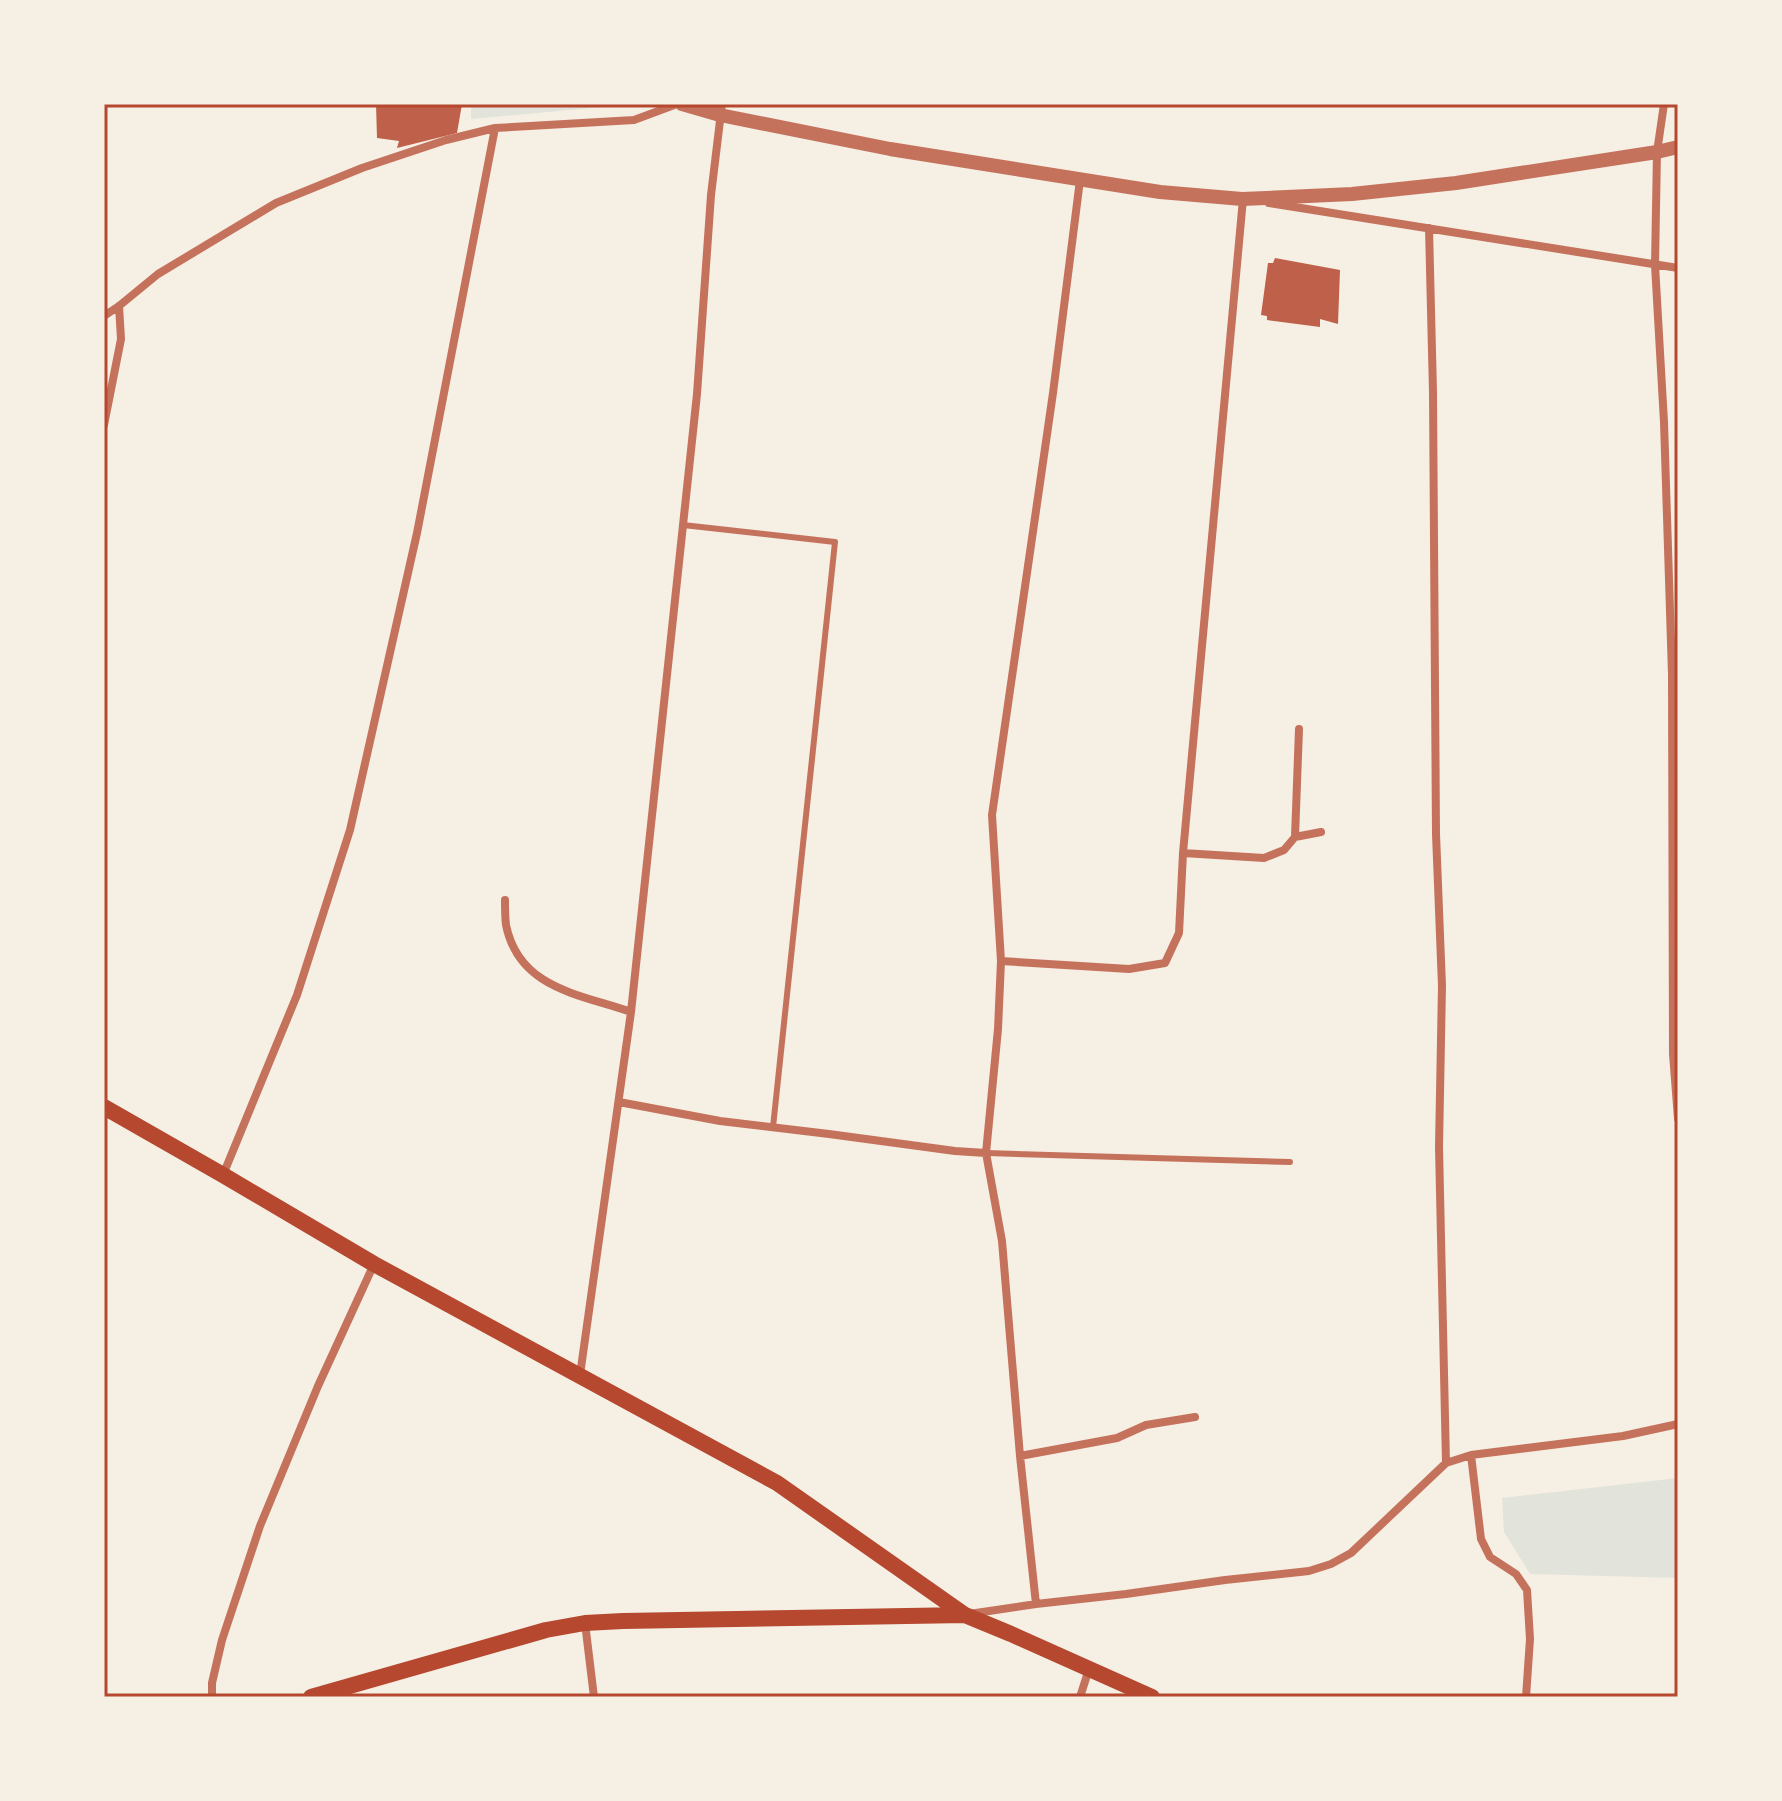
<svg xmlns="http://www.w3.org/2000/svg" width="1782" height="1801" font-family="Arial,sans-serif">
<style>
.green{fill:#e2e4dc}
.building{fill:#bf614a}
.lines{fill:none;stroke-linecap:round;stroke-linejoin:round}
.service{stroke:#c5725c;stroke-width:6}
.minor{stroke:#c5725c;stroke-width:8}
.tertiary{stroke:#c5725c;stroke-width:14}
.secondary{stroke:#b5482f;stroke-width:16}
.neatline{fill:none;stroke:#b5482f;stroke-width:3}
</style>
<rect width="100%" height="100%" fill="#f6efe4"/>
<path class="green" d="M471 104H594L603 107 471 119Z
M1678 1478V1578L1530 1574 1504 1532 1502 1498Z"/>
<path class="building" d="M376 104H462L457 133 397 148 399 141 377 138Z
M1275 258 1340 270 1338 324 1320 319V327L1267 320V316L1261 315 1268 263H1273Z"/>
<g class="lines">
<path class="service" d="M683 525 835 542 773 1127
M986 1153 1290 1162"/>
<path class="minor" d="M1664 104 1657 152 1655 265 1664 422 1672 674 1673 1054 1678 1119
M1269 203 1678 268
M1429 228 1433 392 1436 834 1442 986 1439 1147 1446 1463
M104 316 119 306 158 274 276 203 362 168 446 140 495 128 634 120 677 104
M104 425 121 339 119 306
M1295 837 1299 729
M1183 853 1264 858 1284 850 1295 837 1321 832
M505 900C505 908 505 917 506 925 519 989 580 994 631 1012
M1001 961 1129 969 1165 963 1179 933 1183 853 1243 199
M619 1102 720 1121 829 1134 955 1151 986 1153
M223 1175 297 995 350 830 417 533 495 128
M580 1375 631 1012 697 394 711 195 722 104
M1471 1455 1481 1539 1490 1557 1516 1574 1527 1590 1530 1639 1526 1697
M1020 1456 1117 1438 1146 1425 1195 1417
M1036 1604 1020 1456 1002 1241 986 1153 998 1029 1001 961 992 815 1053 393 1080 180
M969 1614 1036 1604 1126 1594 1225 1580 1309 1571 1331 1564 1351 1553 1446 1463 1471 1455 1623 1436 1678 1424
M585 1623 594 1697
M212 1697V1683L222 1640 260 1526 318 1386 374 1264
M1080 1697 1089 1669"/>
<path class="tertiary" d="M682 104 720 115 890 149 1160 192 1242 199 1352 194 1456 183 1657 152 1678 147"/>
<path class="secondary" d="M104 1107 223 1175 374 1264 777 1483 965 1615 1011 1634 1152 1697
M311 1697 546 1630 585 1623 623 1621 965 1615"/>
</g>
<rect width="1782" height="1801" fill="none" stroke="#f6efe4" stroke-width="212"/>
<rect x="106" y="106" width="1570" height="1589" class="neatline"/>
</svg>
